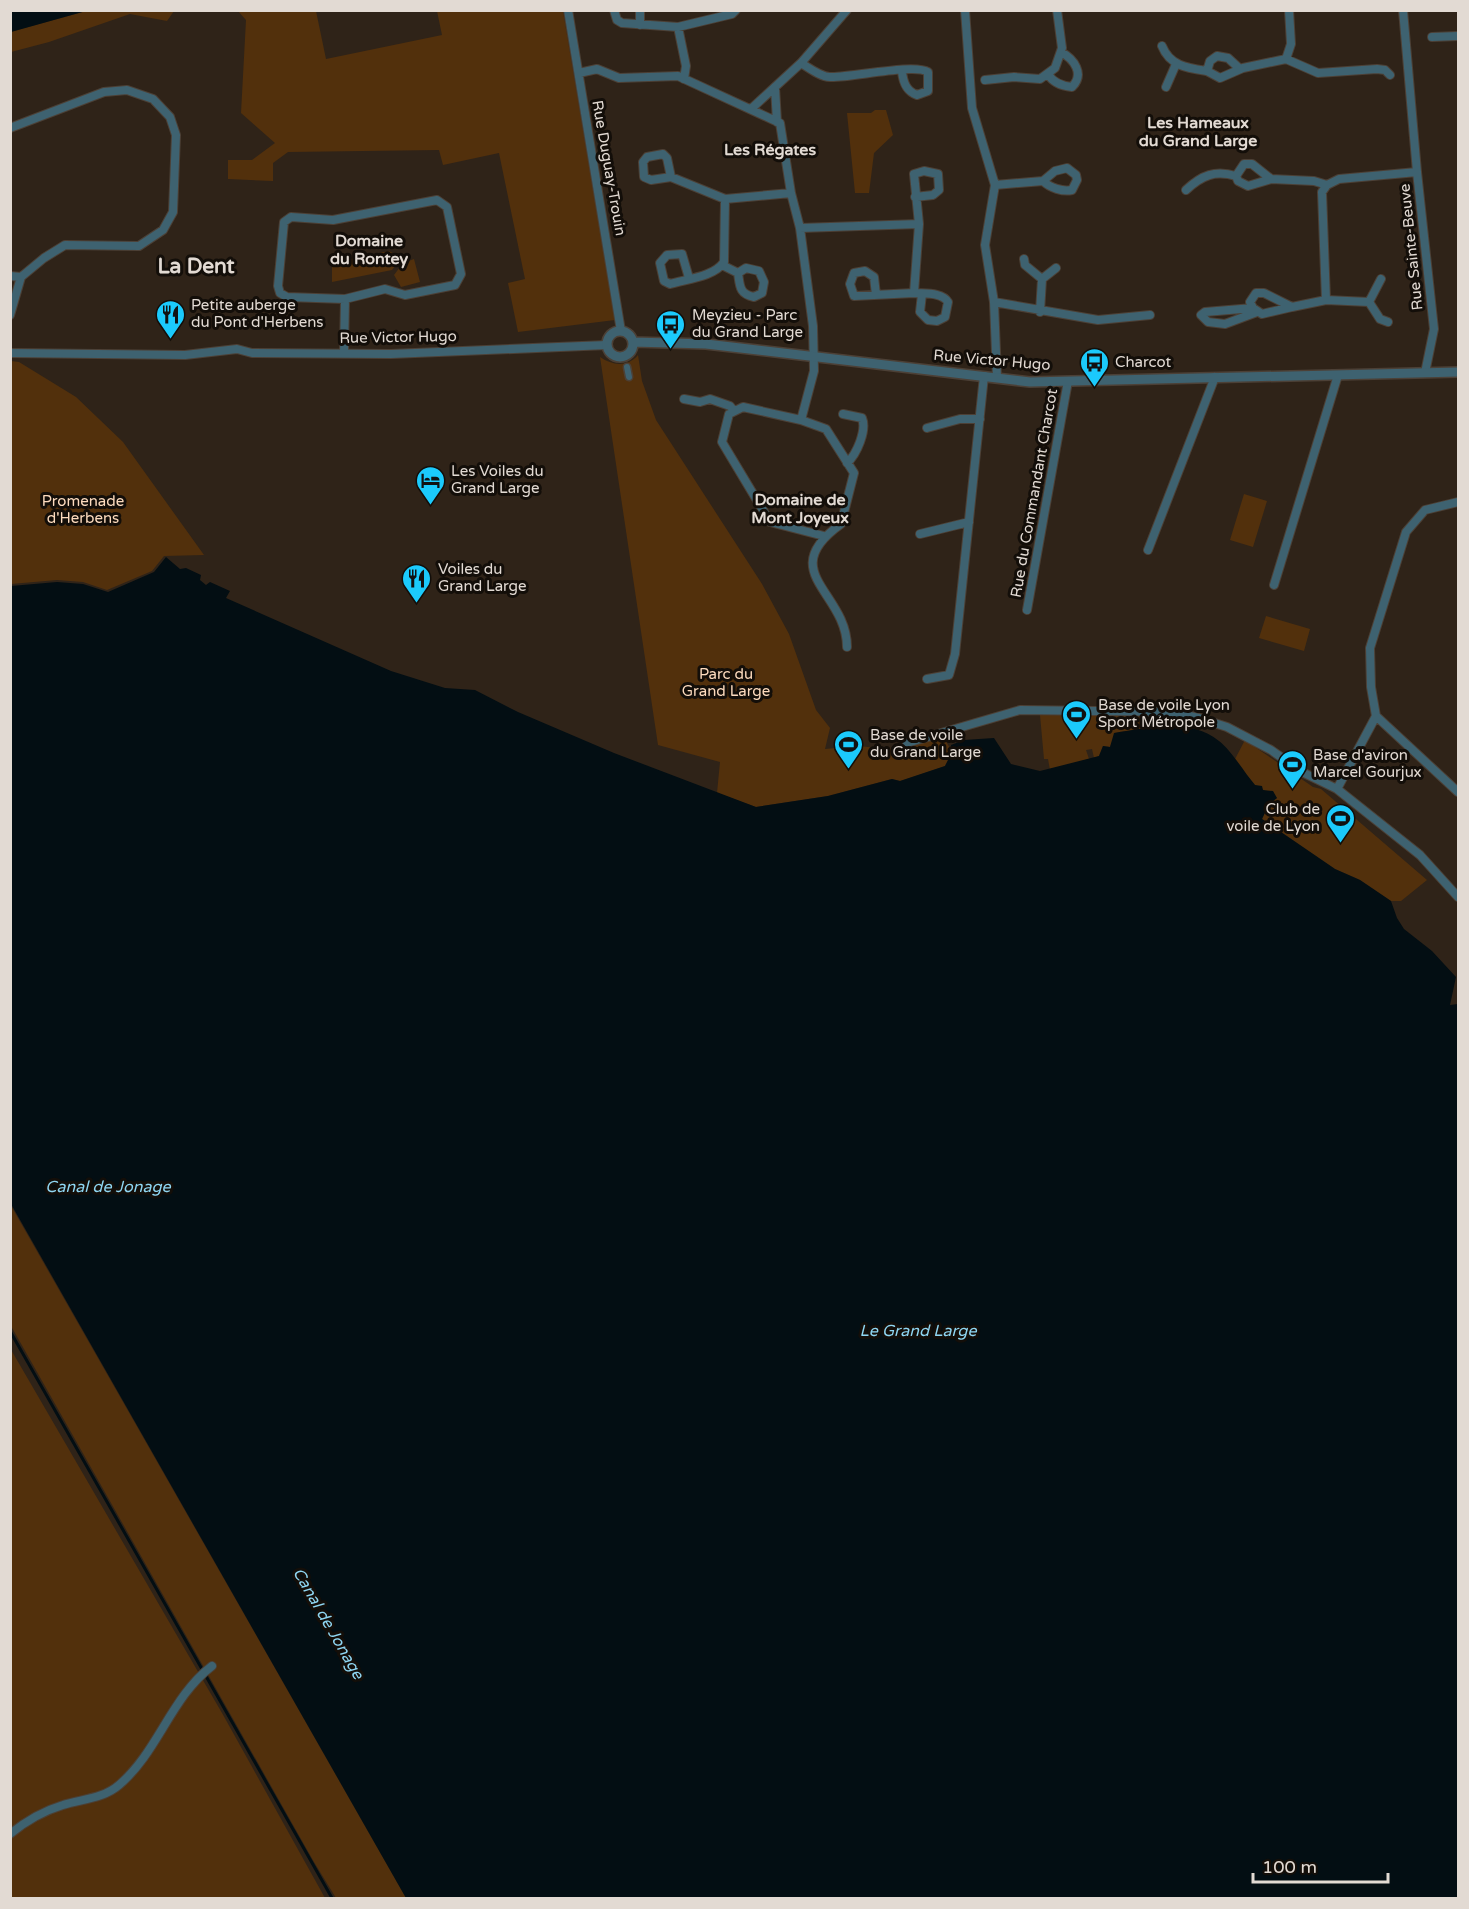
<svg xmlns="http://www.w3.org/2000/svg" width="1469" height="1909" font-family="'Varela Round',sans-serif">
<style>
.green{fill:#52300c}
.water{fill:#030e13}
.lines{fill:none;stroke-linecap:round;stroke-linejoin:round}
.stream{stroke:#030e13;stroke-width:3}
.pedestrian-casing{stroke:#4c4036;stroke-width:9}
.minor-casing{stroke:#4c4036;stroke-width:10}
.tertiary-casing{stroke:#4c4036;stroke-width:12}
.pedestrian{stroke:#3e6270;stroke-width:6}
.minor{stroke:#3e6270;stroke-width:8}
.tertiary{stroke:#3e6270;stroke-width:9}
.labels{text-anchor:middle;stroke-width:6;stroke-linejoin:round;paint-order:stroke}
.street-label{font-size:15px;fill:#e2dad3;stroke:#130e09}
.poi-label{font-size:15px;fill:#e2dad3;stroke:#130e09;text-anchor:start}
.park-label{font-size:15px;fill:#fddbbe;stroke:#130e09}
.neighbourhood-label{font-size:16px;font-weight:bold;fill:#e2dad3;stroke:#130e09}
.water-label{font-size:16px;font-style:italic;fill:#8fd6f2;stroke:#130e09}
.district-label{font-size:21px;font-weight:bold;fill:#e2dad3;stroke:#130e09}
</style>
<rect width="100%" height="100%" fill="#2f2318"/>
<path class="green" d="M86 11H174L167 21 130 14 49 42 11 52 10 32Z
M238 11H316L326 59 442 35 437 11H563L615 320 518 332 508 283 525 279 499 153 443 165 439 150 288 152 273 163V181L228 179V160H252L275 143 241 113 246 20Z
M875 110H886L893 135 874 153 869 193H855L847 113H871Z
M389 251 401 258 392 270 332 282V263Z
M414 259 420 282 401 287 394 275 403 263Z
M638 355 642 381 656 420 762 584 789 634 816 710 830 728 825 749 859 746 886 749 902 747 942 734 952 752 945 766 900 781 892 779 828 796 756 807 717 793 720 762 658 745 600 357C613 366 628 367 638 355Z
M11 361 19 362 76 397 123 442 204 555 164 556 152 571 107 590 83 582 57 580 11 584Z
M1244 494 1267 501 1253 547 1230 540Z
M1266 616 1310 629 1304 651 1259 638Z
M1040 715 1165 716V725L1115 733 1110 747 1103 746 1099 756 1094 758 1092 749 1086 750 1089 759 1050 770 1048 759H1044Z
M1245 740 1313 787 1321 789 1427 880 1401 901H1391L1360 880 1335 869 1262 819 1269 804 1277 798 1255 785 1234 761Z
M10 1204 406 1898H336L314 1862 11 1326Z
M10 1348 222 1713 325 1898H11Z"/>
<path class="water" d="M11 10H86V11L11 32Z
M166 557 180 569 186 568 201 575 200 580 206 585 210 582 230 591 226 598 391 671 445 688 475 690 518 712 614 753 756 807 828 796 892 779 900 781 945 766 952 752 951 745 964 740 994 738 1011 764 1040 771 1099 756 1103 746 1110 747 1114 733C1149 728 1189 717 1219 741 1231 750 1244 772 1255 785L1262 786 1263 790 1273 791 1277 798 1269 804 1262 819 1335 869 1360 880 1391 901 1397 918 1404 929 1432 951 1456 977 1450 1005 1458 1004V1898H406L11 1204V586L57 582 83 584 108 592 154 572Z"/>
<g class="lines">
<path class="stream" d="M10 1331 332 1898"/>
<defs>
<path id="pedestrian" d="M627 367 629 377"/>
<path id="minor" d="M568 10 621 331
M614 10 617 20 622 23 678 27 732 14 736 10
M640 10V25
M965 10 972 108 995 185 985 245 994 302 1098 320 1150 315
M1403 10 1417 172
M678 27 686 66 684 79
M1432 37 1458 36
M1162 46C1170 66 1187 68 1207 71
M1286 59 1291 44 1289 10
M801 63C809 68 821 77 830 77 851 78 914 63 928 72V91L917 95C906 91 903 82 902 71
M1240 69 1228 58 1217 56 1210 61 1207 71 1220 78 1243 68 1286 59 1318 73 1377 69 1385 70 1390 75
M579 73 597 69 619 78 678 76 780 123 791 193 800 228 813 326 814 371 801 420 826 429 854 473 841 524C774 572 847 592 847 647
M1048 74C1053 83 1062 86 1072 87 1085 74 1074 59 1061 52
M985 80 1014 77 1040 79 1055 68 1062 48 1057 10
M775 87 777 122
M1166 87 1176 64
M751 109 801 63 847 10
M10 128 104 92 127 90 153 99 170 117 176 135 173 212 163 230 139 246 65 245 44 258 21 277 10 315
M671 177 651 180 644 177 643 162 647 157 663 154 667 158 671 177 725 199 791 193
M1271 179 1248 186 1238 181 1236 176 1244 164H1252L1271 179 1314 181 1327 185
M995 185 1043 181 1055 171 1067 168 1076 175 1077 180 1072 190C1063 192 1050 188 1043 181
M1186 190C1202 175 1215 170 1236 176
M915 197 933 195 939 190 938 174 924 171 914 174 919 224
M800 228 919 224 914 293 854 296 850 284 854 273 865 271 874 277 876 295
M1024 259 1025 265 1042 279 1040 312
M722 265 738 273C740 286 739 294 754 297L762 293 764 282 759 271 746 268 738 273
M10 276 21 277
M689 278 682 254 667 255 660 263 664 281 670 284C686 279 714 277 724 262L725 199
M1042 279 1056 268
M1381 279 1369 302 1326 300 1322 192 1327 185 1339 179 1417 172 1434 329 1425 373
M914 293C925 294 942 292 948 302L945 317 937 321 928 320 920 312 922 294
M994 302 997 378
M1369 302 1380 319 1388 322
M1292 307 1262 314 1253 308 1250 302 1256 293H1264L1292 307 1326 300
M1253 308 1205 312 1201 315 1208 322 1225 324 1257 312
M10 353 185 355 237 349 252 353 391 354 607 345
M344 353 345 299 287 297 280 293 278 286 284 222 291 217 333 220 437 200 447 207 461 274 455 285 405 295 385 289 345 299
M684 399 700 402 710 399 730 406 734 411
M843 414 862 418C867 430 857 454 847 463
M801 420 743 407 729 414 722 442 770 522 824 536
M927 428 960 419H980
M920 534 969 522
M1148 550 1215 377
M1274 585 1338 375
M1027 610 1068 381
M927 679 949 675 955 654 984 376
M1376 716 1458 792
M907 743 1020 710 1171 712 1199 718 1227 727 1271 750 1302 772 1337 789 1420 855 1458 897
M1337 789 1376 716 1371 687 1370 648 1406 532 1425 510 1458 502
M10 1834C26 1821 43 1811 63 1805 81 1799 103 1799 119 1785 158 1752 171 1697 212 1666"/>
<path id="tertiary" d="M607 344a13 13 0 1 1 26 0a13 13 0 1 1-26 0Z
M633 342 706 344 1030 382 1458 372"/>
</defs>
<use href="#pedestrian" class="pedestrian-casing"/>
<use href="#minor" class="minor-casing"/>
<use href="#tertiary" class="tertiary-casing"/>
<use href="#pedestrian" class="pedestrian"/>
<use href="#minor" class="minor"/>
<use href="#tertiary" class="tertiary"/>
</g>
<defs>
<symbol id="restaurant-pin" viewBox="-11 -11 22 30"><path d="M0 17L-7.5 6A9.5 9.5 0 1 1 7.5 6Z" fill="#1bcafc" stroke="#130e09"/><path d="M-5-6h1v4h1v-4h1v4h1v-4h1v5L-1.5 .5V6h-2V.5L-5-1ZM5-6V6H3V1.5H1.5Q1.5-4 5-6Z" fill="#111"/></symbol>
<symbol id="bus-pin" viewBox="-11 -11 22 30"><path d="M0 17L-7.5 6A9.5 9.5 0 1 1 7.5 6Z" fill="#1bcafc" stroke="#130e09"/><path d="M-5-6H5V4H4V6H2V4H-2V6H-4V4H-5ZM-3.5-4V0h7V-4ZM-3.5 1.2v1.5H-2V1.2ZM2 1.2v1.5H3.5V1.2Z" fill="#111"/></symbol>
<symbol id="hotel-pin" viewBox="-11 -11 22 30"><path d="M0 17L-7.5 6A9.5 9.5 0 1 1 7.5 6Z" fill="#1bcafc" stroke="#130e09"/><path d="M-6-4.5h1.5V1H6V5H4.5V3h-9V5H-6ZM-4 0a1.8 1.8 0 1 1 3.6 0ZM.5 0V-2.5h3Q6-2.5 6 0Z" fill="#111"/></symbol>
<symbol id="stadium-pin" viewBox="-11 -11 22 30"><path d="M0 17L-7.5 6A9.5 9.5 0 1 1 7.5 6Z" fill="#1bcafc" stroke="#130e09"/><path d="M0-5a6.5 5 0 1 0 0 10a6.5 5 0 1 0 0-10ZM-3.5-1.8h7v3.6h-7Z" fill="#111"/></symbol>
</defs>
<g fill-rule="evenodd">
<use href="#restaurant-pin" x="154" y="298" width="33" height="45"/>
<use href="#bus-pin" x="654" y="308" width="33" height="45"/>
<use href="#bus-pin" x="1078" y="346" width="33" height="45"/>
<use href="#hotel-pin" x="414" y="464" width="33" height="45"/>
<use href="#restaurant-pin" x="400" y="562" width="33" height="45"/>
<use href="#stadium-pin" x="1060" y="698" width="33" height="45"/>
<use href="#stadium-pin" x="832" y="728" width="33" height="45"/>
<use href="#stadium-pin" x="1276" y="748" width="33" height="45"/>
<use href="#stadium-pin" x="1324" y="802" width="33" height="45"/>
</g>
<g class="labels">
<g class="street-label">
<text transform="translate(609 168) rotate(80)" y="5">Rue Duguay-Trouin</text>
<text transform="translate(1411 247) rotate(-96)" y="5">Rue Sainte-Beuve</text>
<text transform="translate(398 337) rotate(-1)" y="5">Rue Victor Hugo</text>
<text transform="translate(992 360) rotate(5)" y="5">Rue Victor Hugo</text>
<text transform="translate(1034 493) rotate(-80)" y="5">Rue du Commandant Charcot</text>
</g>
<g class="poi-label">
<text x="191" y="310">Petite auberge<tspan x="191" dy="17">du Pont d'Herbens</tspan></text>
<text x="692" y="320">Meyzieu - Parc<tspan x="692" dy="17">du Grand Large</tspan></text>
<text x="1115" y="367">Charcot</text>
<text x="451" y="476">Les Voiles du<tspan x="451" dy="17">Grand Large</tspan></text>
<text x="438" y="574">Voiles du<tspan x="438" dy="17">Grand Large</tspan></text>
<text x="1098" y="710">Base de voile Lyon<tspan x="1098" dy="17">Sport Métropole</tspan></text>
<text x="870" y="740">Base de voile<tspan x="870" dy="17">du Grand Large</tspan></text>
<text x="1313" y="760">Base d'aviron<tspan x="1313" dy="17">Marcel Gourjux</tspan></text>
<text x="1320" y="814" text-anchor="end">Club de<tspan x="1320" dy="17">voile de Lyon</tspan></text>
</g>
<g class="park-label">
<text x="83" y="506">Promenade<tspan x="83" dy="17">d'Herbens</tspan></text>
<text x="726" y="679">Parc du<tspan x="726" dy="17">Grand Large</tspan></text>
</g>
<g class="neighbourhood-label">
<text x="1198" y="128">Les Hameaux<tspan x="1198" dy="18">du Grand Large</tspan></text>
<text x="770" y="155">Les Régates</text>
<text x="369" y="246">Domaine<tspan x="369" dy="18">du Rontey</tspan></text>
<text x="800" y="505">Domaine de<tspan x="800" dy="18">Mont Joyeux</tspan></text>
</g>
<g class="water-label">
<text x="108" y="1192">Canal de Jonage</text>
<text x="918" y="1336">Le Grand Large</text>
<text transform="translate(329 1623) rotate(60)" y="6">Canal de Jonage</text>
</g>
<g class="district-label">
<text x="196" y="273">La Dent</text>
</g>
</g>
<rect width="1469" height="1909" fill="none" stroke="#e2dad3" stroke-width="24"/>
<path d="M1253 1873v9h135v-9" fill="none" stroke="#e2dad3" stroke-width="3"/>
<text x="1262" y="1873" font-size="18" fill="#e2dad3" stroke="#130e09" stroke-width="4.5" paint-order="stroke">100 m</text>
</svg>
